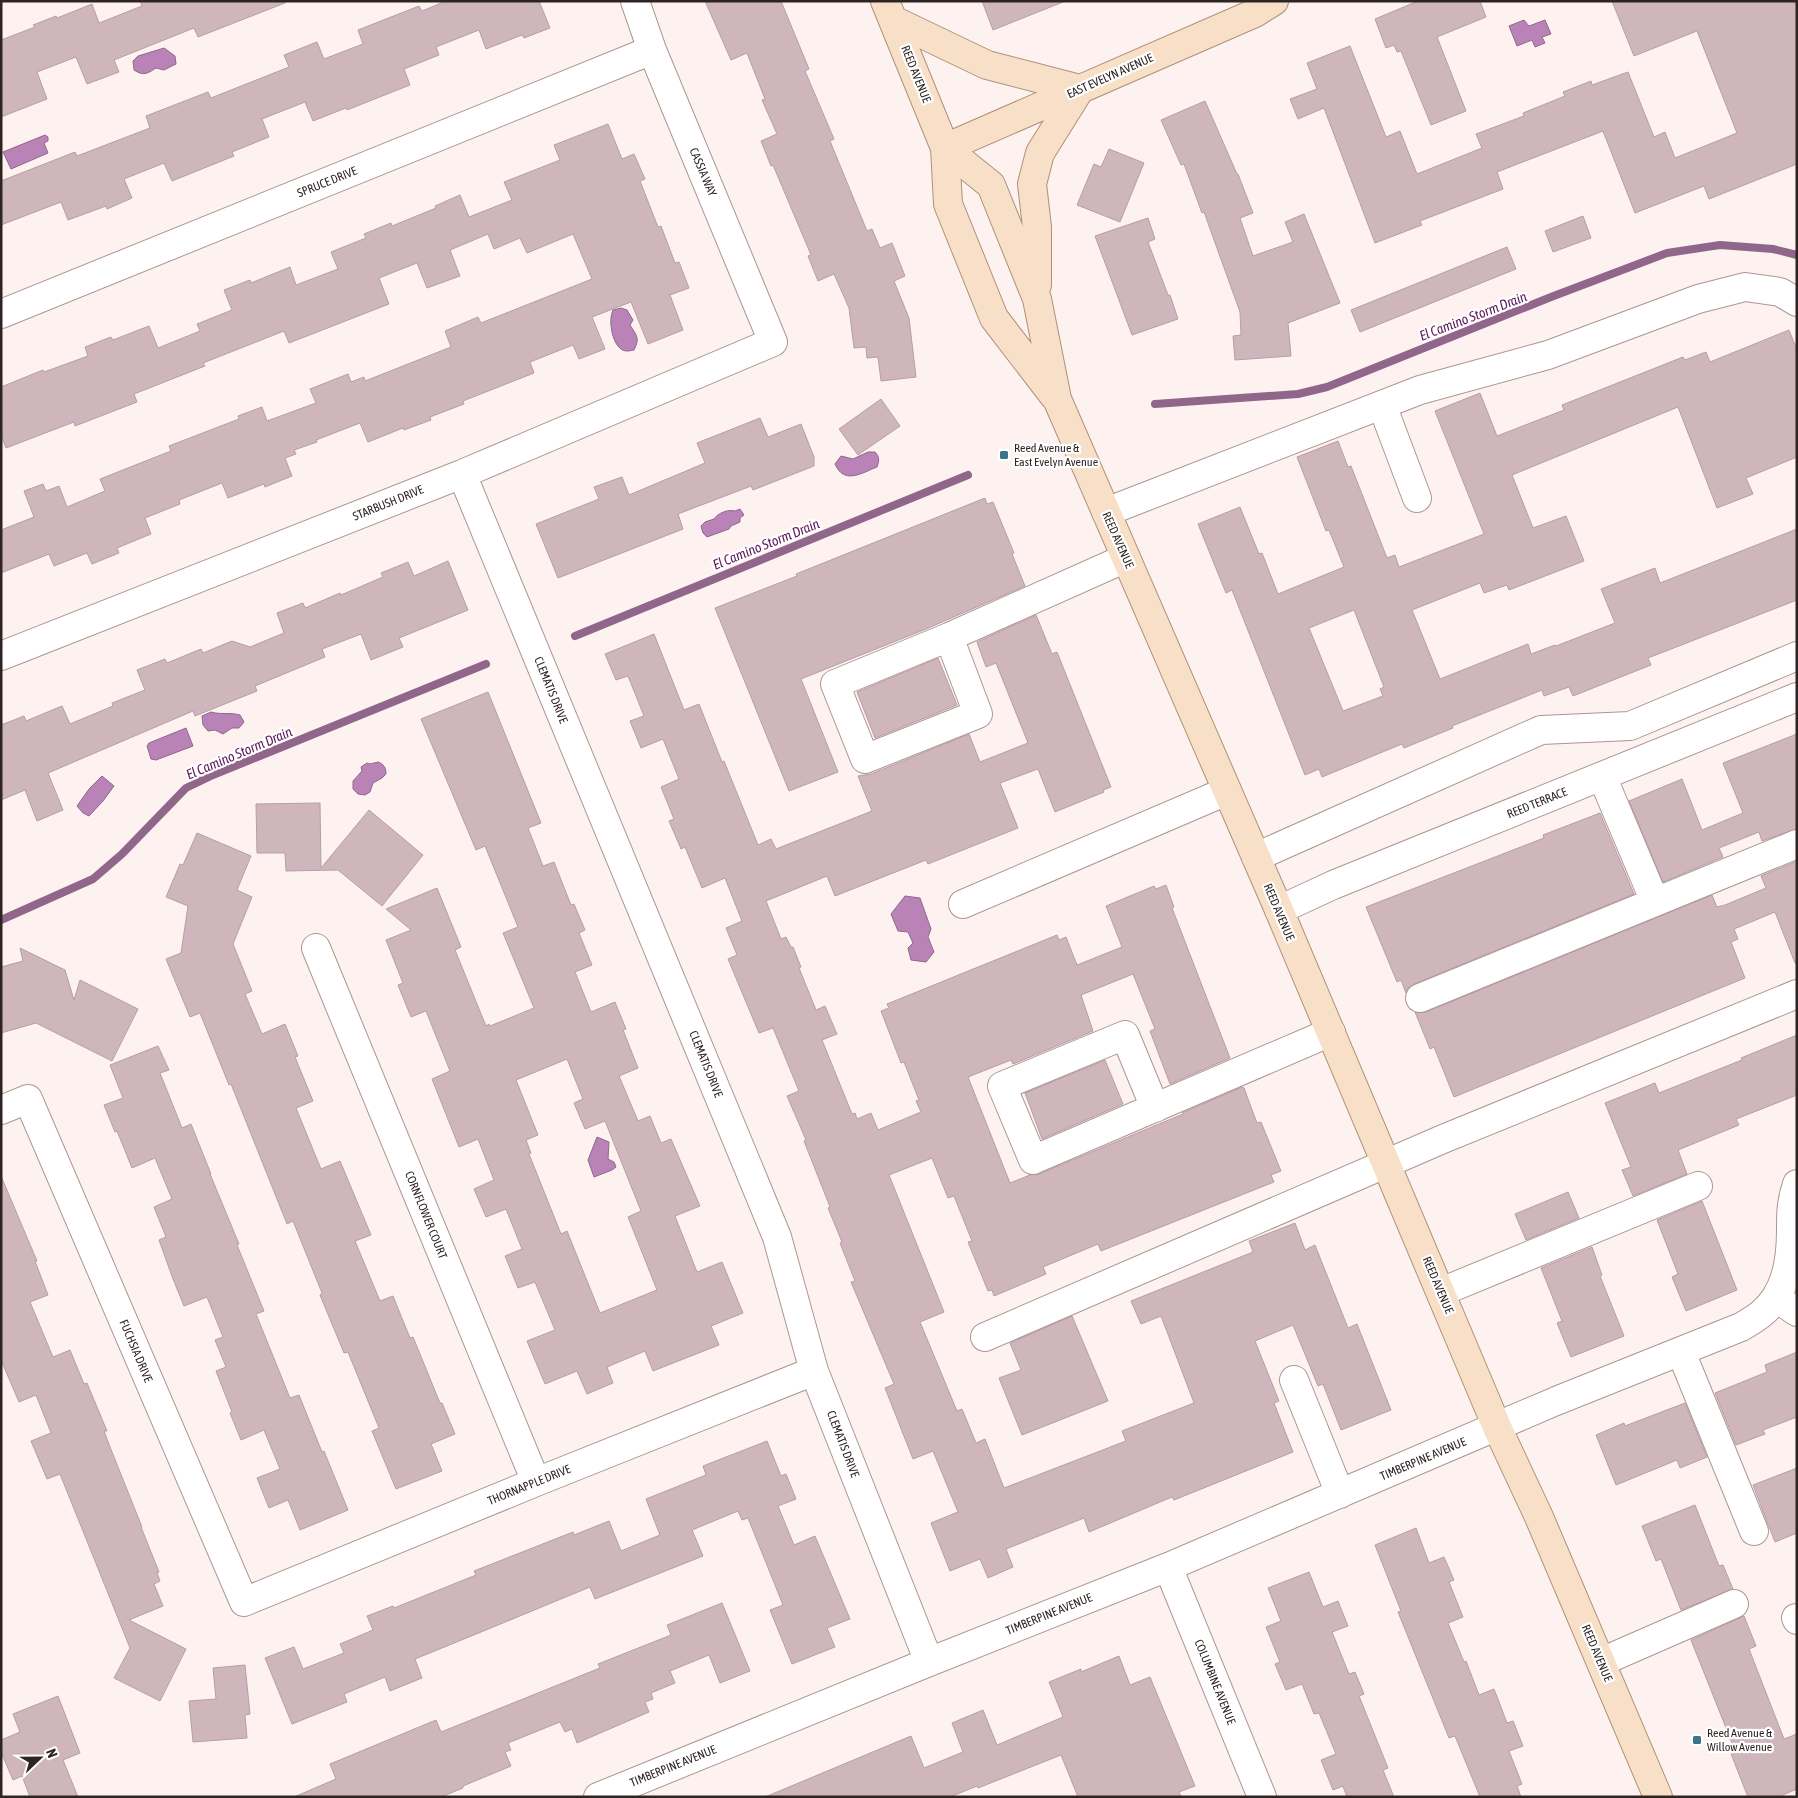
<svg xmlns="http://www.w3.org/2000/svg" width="1798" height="1798" font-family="'Asap Condensed',sans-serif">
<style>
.water{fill:#ba83b8;stroke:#90678b}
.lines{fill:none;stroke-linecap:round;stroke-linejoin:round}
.stream{stroke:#90678b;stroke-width:8}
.building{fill:#ceb6bc;stroke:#b69ea4;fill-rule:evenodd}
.minor-casing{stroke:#ad9691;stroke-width:30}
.major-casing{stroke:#ae9177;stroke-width:30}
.minor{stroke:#fff;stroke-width:28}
.major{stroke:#f8e0c8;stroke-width:28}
.poi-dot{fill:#3b748e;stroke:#fff;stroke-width:2}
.labels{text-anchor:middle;stroke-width:4.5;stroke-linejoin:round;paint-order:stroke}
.street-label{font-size:12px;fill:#2e2523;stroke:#fff}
.poi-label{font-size:12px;fill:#2e2523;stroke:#fff;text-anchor:start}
.water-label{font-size:14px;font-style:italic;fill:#5b185b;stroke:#fff}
</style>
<rect width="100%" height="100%" fill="#fdf2f0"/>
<path class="water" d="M1524 20 1529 26 1545 20 1551 34 1542 37 1545 43 1535 47 1532 40 1517 46 1509 26Z
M164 48 175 56 176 64 164 70 156 68C147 74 143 76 134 70L133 61 138 56Z
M45 135 48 137V141L44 143 48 153 11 169 3 152Z
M621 308 627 310 633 320 630 325C637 336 640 338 634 350 629 351 625 352 621 349 612 343 608 320 613 310Z
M868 452H875C880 457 879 461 877 467 862 473 844 485 835 464L841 456 853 459Z
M740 509 744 515 740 518V522L731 526 729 529 707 537 703 533 701 526 705 522 714 519C718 513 728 509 735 511Z
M211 712C221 715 230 712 240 715L244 722 239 728H232L223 734 215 730 208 731 203 725 202 716Z
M186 728 193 746 156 760 151 759 147 746 149 743Z
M378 762C384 764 386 768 386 774L382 778 373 783 370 792 365 795 358 794 353 789V781L362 771 361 767 367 763 370 764Z
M102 776 114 786 103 801 89 816 83 813 77 806 89 789Z
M905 896 920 898 931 929 928 937 934 952 926 962 911 960 908 948 913 943 908 932 898 931 891 914Z
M597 1137 609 1142 608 1159 614 1162 616 1167 612 1170 594 1177 588 1160Z"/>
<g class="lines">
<path class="stream" d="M1155 404 1298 394 1327 387 1551 297 1667 253 1720 245 1773 249 1797 255
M575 636 968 475
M1 920 93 879 122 854 186 788 213 775 486 664"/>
</g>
<path class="building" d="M140 1H285V3L198 37 194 28 114 60 119 72 87 84 76 57 37 72 47 99 1 117V40L35 27 33 25 56 16 57 18 92 4 99 23 142 6Z
M446 1H539L550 28 524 38 522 35 486 49 479 30 436 47 439 55 404 69 410 85 347 110 346 108 313 121 305 102 262 119 269 137 232 152 234 156 172 181 164 163 124 179 132 198 107 209 106 206 68 220 61 202 1 225V181L75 152 77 156 150 128 146 116 208 92 211 98 289 67 284 55 317 42 324 59 363 44 358 30 419 6 422 11Z
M705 1H781L809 69 805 71 834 139 830 141 867 231 872 229 880 248 892 243 905 276 894 281 909 318 916 377 881 381 878 357 867 358 866 347 854 348 849 308 834 274 818 281 808 256 811 255 773 165 771 166 761 141 777 134 762 100 765 99 747 53 731 60Z
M982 1H1063V2L993 30Z
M1418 1H1480L1486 17 1437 37 1466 111 1431 125 1401 51 1397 52 1394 45 1386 48 1375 19Z
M1612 1H1797V164L1709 199 1704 186 1635 213 1603 131 1497 172 1503 189 1420 221 1422 225 1375 243 1324 108 1298 119 1290 99 1317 89 1307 63 1350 46 1386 137 1400 131 1417 174 1482 148 1476 134 1524 116 1523 113 1565 96 1563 92 1591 81 1592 85 1628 72 1654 137 1665 132 1675 158 1737 133 1697 31 1634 56Z
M1205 101 1237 174H1238L1253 213 1240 218 1253 256 1293 242 1285 222 1304 214 1340 303 1288 323 1291 356 1235 360 1233 336 1241 335 1240 312 1204 212 1202 213 1184 164 1181 165 1161 120Z
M608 124 622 159 634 154 645 179 640 181 658 227 661 226 675 263 679 262 689 288 670 295 683 330 648 344 631 302 592 317 605 349 579 359 573 345 530 362 534 373 463 401 464 404 430 417 431 420 404 430 403 428 368 442 360 423 316 440 317 442 294 450 296 454 285 458 292 476 265 487 264 484 228 498 222 483 179 500 180 504 145 518 151 534 117 548 119 553 92 564 87 553 54 566 49 554 1 573V530L34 517 24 491 43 484 46 491 59 486 67 507 105 491 100 479 171 451 169 446 239 419 238 416 262 407 267 421 316 403 310 389 348 374 351 382 364 377 365 381 451 347 445 331 478 317 481 323 592 279 573 234 527 253 520 238 494 249 488 234 450 250 460 276 427 288 417 263 379 278 389 304 289 343 284 331 203 363 205 366 134 394 137 402 75 426 74 422 6 448 1 435V387L43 370 44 372 88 356 85 347 111 337 113 340 149 326 158 348 200 331 197 324 232 310 224 290 250 280 251 283 290 267 296 285 338 269 331 252 366 238 364 234 391 223 392 226 436 208 435 206 460 195 469 217 512 200 504 182 560 160 554 145Z
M1109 149 1144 163 1120 222 1077 205 1094 164 1101 167Z
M1583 216 1591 238 1553 252 1545 231Z
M1148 218 1155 239 1148 242 1168 295H1170L1178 319 1132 335 1095 236Z
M1507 247 1516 269 1360 332 1351 310Z
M1789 330 1797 350V457L1746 478 1753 494 1717 508 1678 407 1512 475 1533 528 1566 516 1584 561 1509 590 1507 585 1484 593 1480 583 1412 610 1440 679 1528 644 1531 654 1555 645 1556 646 1615 623 1601 589 1655 568 1660 583 1797 529V600L1648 658 1651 665 1573 696 1569 687 1544 696 1542 690 1452 726 1453 728 1404 748 1402 744 1322 777 1319 769 1305 775 1232 590 1226 593 1198 524 1240 507 1259 554 1262 553 1278 594 1344 567 1329 530 1326 531 1297 457 1338 441 1348 467 1351 466 1387 558 1395 555 1399 567 1484 534 1435 411 1480 393 1497 436 1564 410 1562 405 1683 357 1685 360 1706 352 1710 362ZM1354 610 1384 687 1380 689 1383 696 1343 711 1309 628Z
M881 399 900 426 858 455 839 429Z
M760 418 768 437 801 424 814 457V466L753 490 751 486 678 514 683 529 558 578 536 524 599 499 594 487 622 477 629 495 705 463 697 443Z
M985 498 987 504 993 502 1014 553 1012 554 1025 586 926 629 801 679 838 772 789 791 715 608 797 576 796 574Z
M448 561 468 610 399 638 403 647 371 660 361 634 322 649 325 657 255 686 257 691 195 716 193 711 48 773 63 810 37 821 25 790 1 800V725L24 716 26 721 62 706 70 724 113 706 112 703 145 690 137 670 165 659 167 663 201 649 203 653 232 641 250 647 284 633 277 613 303 603 305 608 340 593 341 595 383 577 381 573 408 562 414 576Z
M1036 615 1052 654 1057 652 1111 787 1103 790 1104 792 1055 812 1038 769 1000 783 1018 828 928 864 926 860 835 896 827 876 766 901 781 939 786 937 791 947H793L801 967 799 968 816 1010 825 1006 837 1034 822 1040 852 1114 855 1113 857 1119 871 1113 878 1130 921 1112 916 1101 919 1100 904 1062 901 1063 881 1011 889 1008 887 1004 1057 935 1059 940 1066 937 1077 965 1122 947 1106 906 1154 886 1156 889 1166 885 1174 907 1172 908 1230 1058 1170 1084 1150 1031 1155 1029 1133 974 1081 995 1093 1031 1013 1064 1011 1060 968 1077 1010 1183 1030 1175 1039 1174 1183 1114 1182 1113 1242 1087 1244 1088 1257 1123 1261 1122 1281 1171 1271 1175 1274 1182 1101 1251 1098 1244 1043 1267 1046 1274 994 1296 992 1290 988 1291 968 1242 972 1241 954 1196 948 1198 932 1158 889 1175 944 1312 920 1322 957 1411 962 1409 976 1443 985 1439 1004 1488 1126 1441 1122 1431 1194 1403 1161 1316 1141 1324 1131 1301 1253 1252 1249 1241 1295 1223 1305 1250 1315 1245 1348 1328 1357 1324 1391 1410 1341 1430 1323 1384 1318 1386 1293 1325 1255 1341 1279 1401 1274 1403 1293 1452 1174 1500 1172 1497 1089 1532 1084 1518 1006 1549 1013 1567 988 1578 980 1559 950 1571 931 1523 958 1512 933 1451 913 1459 885 1388 894 1384 851 1282 855 1281 840 1243 842 1242 828 1208 830 1207 804 1141 806 1140 787 1096 799 1091 773 1028 759 1033 728 959 737 955 726 928 742 921 725 878 702 888 685 847 681 849 669 821 674 819 661 787 679 779 663 739 641 748 630 721 644 716 628 676 616 680 605 654 654 634 684 710 699 704 722 762 724 761 758 845 771 839 776 849 872 811 858 776 871 774 969 734 980 762 1028 743 996 663 986 667 977 642Z
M938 658 957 705 875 738 857 692Z
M488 692 541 823 528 828 543 866 554 862 571 905 574 904 585 930 579 933 592 965 575 972 591 1012 615 1002 626 1029 623 1030 638 1068 619 1076 638 1121 650 1116 661 1143 671 1139 700 1206 675 1216 697 1272 722 1262 743 1313 711 1326 719 1345 653 1371 645 1351 607 1367 613 1383 587 1394 577 1371 545 1384 527 1341 555 1330 535 1282 518 1288 505 1256 522 1249 506 1209 486 1217 474 1189 494 1180 478 1139 459 1147 432 1079 450 1071 426 1011 411 1017 398 985 403 983 386 940 411 930 386 909 437 888 461 947 455 950 486 1026 489 1024 490 1026 534 1008 503 933 518 927 485 846 476 850 421 719ZM567 1059 583 1099 574 1103 585 1129 605 1121 641 1211 628 1217 657 1290 600 1313 567 1231 561 1234 529 1154 531 1153 526 1140 538 1135 516 1080Z
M1797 734V829L1762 841 1759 832 1719 848 1723 857 1663 882 1629 801 1682 779 1702 830 1743 813 1723 763Z
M320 803 321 868 369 810 423 855 382 906 338 870 286 871 285 853H257L256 804Z
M1600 813 1634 894 1414 984 1408 988 1406 993 1401 980 1397 982 1366 907 1544 838 1543 835Z
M197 833 251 856 237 890 252 897 233 944 252 991 245 994 262 1034 285 1024 298 1056 295 1057 313 1101 296 1108 321 1169 340 1161 371 1235 355 1241 380 1301 393 1296 410 1338 413 1337 440 1403H442L455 1434 431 1444 442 1471 396 1489 372 1431 379 1428 348 1352 344 1353 320 1295 322 1293 293 1221 287 1224 231 1084 229 1085 200 1013 190 1017 166 959 181 953 188 906 166 897 180 864 183 865Z
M1797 861V963H1795L1775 912 1734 929 1738 939 1731 942 1745 978 1454 1097 1434 1047 1430 1049 1415 1012H1426L1712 895 1717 907 1725 905 1766 888 1761 876Z
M20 948 65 970 74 1000 80 980 138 1009 112 1061 36 1023 1 1033V967L23 961Z
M1797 1035V1095L1736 1119 1739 1125 1678 1150 1687 1174 1633 1196 1622 1170 1631 1167 1605 1103 1655 1083 1659 1093 1742 1060 1741 1058Z
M158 1046 169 1070 160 1073 182 1128 191 1124 211 1174H210L239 1244 237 1245 264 1311 256 1314 290 1398 299 1395 322 1452 324 1451 348 1510 300 1530 288 1500 269 1508 257 1478 280 1469 264 1430 241 1440 230 1413 232 1412 216 1371 226 1367 215 1340 223 1337 207 1297 184 1306 173 1279 159 1240 166 1237 154 1207 172 1199 155 1158 132 1168 117 1131 115 1132 104 1105 123 1098 110 1065Z
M1105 1060 1123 1104 1042 1139 1025 1093Z
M1 1176 37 1261H35L48 1295 30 1302 53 1357 70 1350 84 1384 87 1383 107 1431H104L110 1447 142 1527H141L159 1572 157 1573 160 1581 154 1584 163 1606 129 1620 186 1649 160 1701 114 1678 130 1648 60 1474 47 1479 31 1441 51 1433 36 1395 19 1402 1 1360Z
M1568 1192 1579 1218 1526 1240 1515 1214Z
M1702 1201 1737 1290 1686 1311 1672 1277 1678 1274 1657 1220Z
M1592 1247 1602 1275 1600 1276 1624 1336 1571 1357 1557 1323 1562 1321 1541 1268Z
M1072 1316 1108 1401 1022 1435 999 1378 1021 1370 1010 1343Z
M1797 1352V1417L1763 1430 1765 1434 1736 1445 1715 1393 1767 1372 1765 1365Z
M1685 1403 1707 1457 1680 1468 1677 1460 1616 1485 1596 1435 1624 1423 1625 1426Z
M767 1441 781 1476 786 1474 796 1499 778 1506 794 1545 815 1536 850 1619 827 1628 835 1647 792 1664 770 1610 783 1605 748 1518 742 1520 738 1511 692 1530 703 1556 595 1599 590 1587 486 1630 415 1659 422 1678 390 1691 385 1677 344 1694 347 1702 292 1724 265 1658 294 1647 303 1669 344 1653 340 1644 373 1630 367 1616 393 1606 394 1608 476 1575 474 1571 573 1532 574 1535 609 1521 621 1551 660 1535 646 1499 706 1475 703 1466Z
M1797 1468V1533L1775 1542 1753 1485Z
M1695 1505 1719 1566 1723 1565 1733 1589 1681 1610 1661 1559 1656 1561 1642 1526Z
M1416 1528 1429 1563 1444 1557 1454 1580 1449 1582 1463 1617 1448 1623 1464 1662 1466 1661 1479 1695 1494 1689 1507 1723 1513 1721 1523 1746 1509 1751 1522 1784 1517 1786 1521 1797H1480L1455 1736 1449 1738 1398 1612 1401 1611 1375 1545Z
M1309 1572 1323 1607 1338 1601 1348 1626 1332 1632 1349 1674 1355 1672 1364 1694 1359 1696 1388 1768 1383 1770 1394 1797H1347L1343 1786 1333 1790 1321 1760 1336 1754 1319 1713 1314 1714 1302 1684 1286 1690 1275 1664 1280 1662 1266 1627 1281 1621 1268 1588Z
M722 1603 750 1671 720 1683 709 1655 670 1671 675 1683 651 1693 653 1699 645 1702 649 1712 577 1743 572 1729 565 1732 560 1722 508 1743 511 1750 505 1752 511 1766 463 1786V1788L441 1797H294L336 1779 330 1764 436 1720 441 1732 600 1668 598 1664 671 1635 667 1625Z
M1744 1616 1756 1646 1749 1649 1784 1739 1797 1734V1789L1778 1797H1748L1731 1754 1736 1753 1691 1640Z
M1119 1656 1130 1685 1150 1677 1195 1786 1179 1792 1181 1797H1078L1061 1755 978 1788 977 1786 950 1797H765L911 1736 924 1768 963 1752 952 1723 983 1710 997 1745 1063 1717 1049 1682 1081 1669V1672Z
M245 1665 250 1714 245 1715 247 1738 193 1742 189 1701 216 1699 213 1668Z
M58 1696 80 1753 63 1760 78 1797H30L22 1776 13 1780 1 1752V1740L20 1732 13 1714Z"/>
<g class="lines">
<defs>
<path id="minor" d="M1 314 652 50
M1382 405 1417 498
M462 474 777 1237 814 1371 929 1662
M1106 512 1420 390 1548 355 1698 299 1745 287 1780 292 1797 302
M949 637 978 714 865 759 835 684 949 637 1126 558
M1 656 462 474 773 342 652 50 635 1
M1602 776 1655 902
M1256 857 1541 730 1630 726 1797 656
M963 904 1227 791
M1279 910 1333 885 1797 697
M316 948 536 1482
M1420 998 1797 844
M1155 1108 1125 1035 1002 1086 1033 1160 1331 1032
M1 1110 28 1099 244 1602 536 1482 814 1371
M1441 1292 1698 1186
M1776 1298 1797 1312
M985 1337 1443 1139 1797 994
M1681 1352 1754 1531
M1294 1380 1340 1494
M1168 1567 1262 1797
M1796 1618 1797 1620
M1601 1662 1734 1604
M598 1797 929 1662 1168 1567 1556 1401 1741 1327C1748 1323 1755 1319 1761 1314 1786 1294 1791 1261 1791 1230 1791 1212 1791 1202 1797 1184"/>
<path id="major" d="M885 1 945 148 948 204 994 318 1054 396
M893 20 987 65 1080 89
M945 148 991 185 1037 299 1057 399 1279 910 1497 1427 1539 1517 1658 1797
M945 148 1255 13 1274 1
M1037 285V227L1032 184 1040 153 1080 89"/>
</defs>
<use href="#minor" class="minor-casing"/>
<use href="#major" class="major-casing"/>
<use href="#minor" class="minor"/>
<use href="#major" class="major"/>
</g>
<g class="poi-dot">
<rect x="999" y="450" width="10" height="10" rx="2.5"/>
<rect x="1692" y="1735" width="10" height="10" rx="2.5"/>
</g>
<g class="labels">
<g class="street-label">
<text transform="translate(916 74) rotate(68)" y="4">REED AVENUE</text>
<text transform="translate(1110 76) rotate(-24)" y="4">EAST EVELYN AVENUE</text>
<text transform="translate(703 172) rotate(67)" y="4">CASSIA WAY</text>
<text transform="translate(327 182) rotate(-22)" y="4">SPRUCE DRIVE</text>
<text transform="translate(388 503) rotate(-22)" y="4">STARBUSH DRIVE</text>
<text transform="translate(1118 540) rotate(66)" y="4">REED AVENUE</text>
<text transform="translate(551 690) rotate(68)" y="4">CLEMATIS DRIVE</text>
<text transform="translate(1537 803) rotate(-22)" y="4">REED TERRACE</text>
<text transform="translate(1279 912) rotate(67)" y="4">REED AVENUE</text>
<text transform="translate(706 1064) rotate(68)" y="4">CLEMATIS DRIVE</text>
<text transform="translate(426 1215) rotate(68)" y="4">CORNFLOWER COURT</text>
<text transform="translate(1438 1285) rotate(67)" y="4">REED AVENUE</text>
<text transform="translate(136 1351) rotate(67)" y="4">FUCHSIA DRIVE</text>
<text transform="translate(843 1444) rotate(69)" y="4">CLEMATIS DRIVE</text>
<text transform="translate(1423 1459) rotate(-23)" y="4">TIMBERPINE AVENUE</text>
<text transform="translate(529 1485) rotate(-22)" y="4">THORNAPPLE DRIVE</text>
<text transform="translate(1049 1614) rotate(-22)" y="4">TIMBERPINE AVENUE</text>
<text transform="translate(1597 1653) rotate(67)" y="4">REED AVENUE</text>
<text transform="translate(1215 1682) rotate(68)" y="4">COLUMBINE AVENUE</text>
<text transform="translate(673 1766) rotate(-22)" y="4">TIMBERPINE AVENUE</text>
</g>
<g class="poi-label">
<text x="1014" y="452">Reed Avenue &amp;<tspan x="1014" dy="14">East Evelyn Avenue</tspan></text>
<text x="1707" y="1737">Reed Avenue &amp;<tspan x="1707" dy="14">Willow Avenue</tspan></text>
</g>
<g class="water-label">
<text transform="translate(1473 316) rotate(-21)" y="5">El Camino Storm Drain</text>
<text transform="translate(766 544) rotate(-22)" y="5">El Camino Storm Drain</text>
<text transform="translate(239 753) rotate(-23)" y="5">El Camino Storm Drain</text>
</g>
</g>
<rect width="1798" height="1798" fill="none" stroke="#2e2523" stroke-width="5"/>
<g transform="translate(40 1758) rotate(68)" stroke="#ffffff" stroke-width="4" paint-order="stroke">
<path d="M0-4L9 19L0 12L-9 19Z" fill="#2e2523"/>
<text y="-8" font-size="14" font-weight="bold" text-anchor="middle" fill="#2e2523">N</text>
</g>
</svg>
